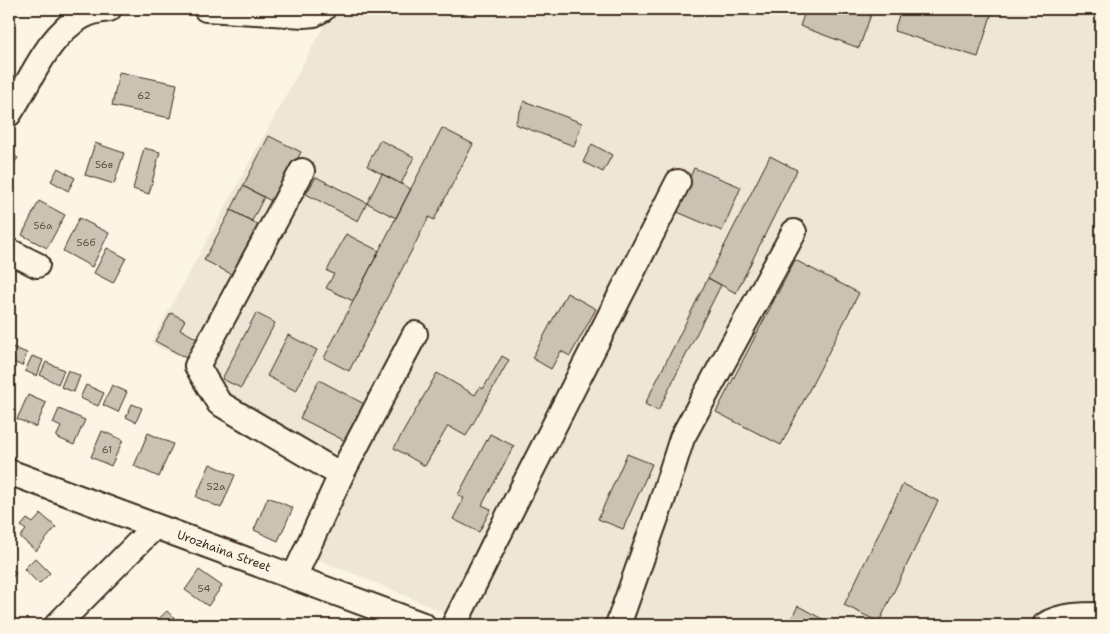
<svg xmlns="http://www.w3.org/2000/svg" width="1110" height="634" font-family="'Shantell Sans',sans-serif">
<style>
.built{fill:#eee6d6}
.building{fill:#ccc2b3;stroke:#3b2a1e}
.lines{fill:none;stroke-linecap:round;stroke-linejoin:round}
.minor-casing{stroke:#3b2a1e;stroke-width:28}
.minor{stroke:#fcf5e5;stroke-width:24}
.labels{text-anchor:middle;stroke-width:4;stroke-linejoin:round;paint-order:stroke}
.number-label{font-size:10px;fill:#5f5043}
.street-label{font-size:12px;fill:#3b2a1e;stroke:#fcf5e5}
</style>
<rect width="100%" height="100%" fill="#fcf5e5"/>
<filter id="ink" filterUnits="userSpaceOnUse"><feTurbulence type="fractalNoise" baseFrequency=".02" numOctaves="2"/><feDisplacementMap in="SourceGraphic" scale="10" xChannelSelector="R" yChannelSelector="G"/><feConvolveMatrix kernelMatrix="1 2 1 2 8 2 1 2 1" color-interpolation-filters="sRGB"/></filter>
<g filter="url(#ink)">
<path class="built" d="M333 9H1101V625H472L381 585 305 554 341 475 219 403 197 366 151 343Z"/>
<path class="building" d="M806 9H873L859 48 800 26Z
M901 9H993L978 57 894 31Z
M119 72 177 84 170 118 112 106Z
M524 101 582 123 574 146 515 124Z
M442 128 473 144 434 220 429 217 349 371 324 358Z
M269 136 301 152 275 203 243 186Z
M9 139 14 143 9 150Z
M380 140 414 157 401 184 367 166Z
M95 143 124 153 114 184 85 175Z
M592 144 612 155 603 172 583 162Z
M144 148 160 152 149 194 133 189Z
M9 151 18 158 9 170Z
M770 156 797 170 736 293 708 278Z
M58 168 75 178 68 191 51 181Z
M694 168 741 187 722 231 675 211Z
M382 174 411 189 396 218 367 203Z
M316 177 367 203 358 221 306 194Z
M243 186 264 197 252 221 231 210Z
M39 201 65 215 47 248 22 235Z
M231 210 261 226 235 276 204 260Z
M79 218 109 233 92 267 63 251Z
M346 234 379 251 353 301 326 288 334 274 327 271Z
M107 248 126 258 113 283 94 273Z
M795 260 859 293 781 445 716 412Z
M708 278 721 285 658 411 645 404Z
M567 293 596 309 570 356 561 351 551 369 532 358Z
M171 313 185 320 180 329 201 341 190 360 155 341Z
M256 313 275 323 241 388 222 379Z
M288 335 317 350 296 391 267 376Z
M10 346 27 353 22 366 9 360Z
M32 356 43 360 37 376 25 371Z
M502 356 509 360 466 436 448 426 425 466 394 448 437 373 475 395 480 387 483 389Z
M46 362 64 370 58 384 40 375Z
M68 370 80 376 74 392 61 387Z
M319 380 370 407 351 444 300 418Z
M86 385 104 393 98 406 80 398Z
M112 385 127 392 118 412 103 405Z
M28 395 46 403 36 427 17 419Z
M132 404 142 408 136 422 126 417Z
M59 409 85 420 74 445 56 437 61 427 53 423Z
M102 431 123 440 111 466 91 457Z
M148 433 173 444 159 477 134 466Z
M490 434 514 446 482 505 491 509 479 532 453 519 464 498 458 495Z
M627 454 652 464 623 529 598 519Z
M210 464 235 475 221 508 196 497Z
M903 484 938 501 879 622 844 605Z
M268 497 293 508 278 541 254 530Z
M41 514 56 527 36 551 20 537 26 530 21 526 27 519 33 523Z
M35 558 50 573 39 584 24 569Z
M9 566 16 573 9 581Z
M199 570 222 586 208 606 185 590Z
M798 606 826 621 824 625H788Z
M167 611 181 625H152Z"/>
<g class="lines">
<defs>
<path id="minor" d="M206 9 304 15 314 14 323 9
M9 114C31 82 46 36 83 16 90 12 100 10 109 9
M302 171 197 366 219 403 341 475
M9 251 37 265
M9 472 155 526
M294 577 341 475 415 334
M57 625 155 526 423 625
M454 625 494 544 678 182
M618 625 662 501 682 438 794 232
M1045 625C1059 615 1084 615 1101 615"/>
</defs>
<use href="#minor" class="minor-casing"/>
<use href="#minor" class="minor"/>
</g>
</g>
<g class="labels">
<g class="number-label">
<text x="144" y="99">62</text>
<text x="104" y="168">56в</text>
<text x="43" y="229">56а</text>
<text x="86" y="246">56б</text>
<text x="107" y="453">61</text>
<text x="216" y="490">52а</text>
<text x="204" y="592">54</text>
</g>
<g class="street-label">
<text transform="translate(224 551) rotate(20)" y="4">Urozhaina Street</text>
</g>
</g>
<rect width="1110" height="634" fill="none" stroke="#fcf5e5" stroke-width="30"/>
<rect x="15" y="15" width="1080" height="604" fill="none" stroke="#3b2a1e" stroke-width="2" filter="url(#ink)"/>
</svg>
